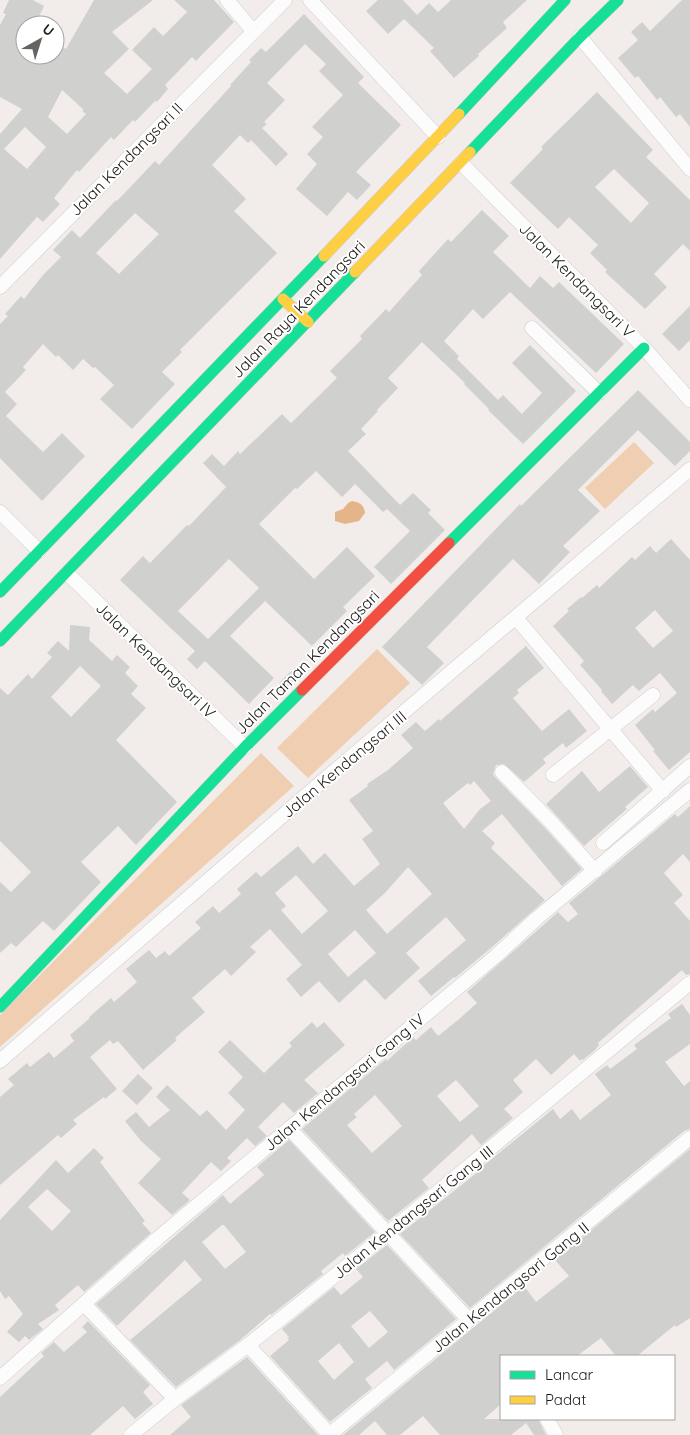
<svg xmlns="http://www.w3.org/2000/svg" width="690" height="1435" font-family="Quicksand,sans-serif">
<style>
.green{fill:#efceb1}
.water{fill:#e5b58a}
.building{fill:#d0d0ce;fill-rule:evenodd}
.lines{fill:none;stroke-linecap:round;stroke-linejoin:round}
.street-casing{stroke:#cfcbc8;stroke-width:15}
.fast-casing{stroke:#cfcbc8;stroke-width:12}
.slow-casing{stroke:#cfcbc8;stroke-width:12}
.jam-casing{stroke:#cfcbc8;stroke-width:12}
.street{stroke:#fdfcfc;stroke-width:14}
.fast{stroke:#16e098;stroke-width:11}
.slow{stroke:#ffcf43;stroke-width:11}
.jam{stroke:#f24e42;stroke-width:11}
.labels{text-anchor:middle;stroke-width:4;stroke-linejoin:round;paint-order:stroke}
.street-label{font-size:16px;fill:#1b1815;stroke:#fff}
</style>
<rect width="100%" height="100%" fill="#f2edea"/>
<path class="green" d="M634 442 654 463 605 509 585 488Z
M377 649 410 683 308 778 277 748Z
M261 753 294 786 0 1047V1015Z"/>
<path class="water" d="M352 501C360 502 364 505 365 513L359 521 345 524 335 521V512L343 509 348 503Z"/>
<path class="building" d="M9 0H33L44 6 35 25H25V55H55L58 45 66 49 94 0H153L112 32 129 49 104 73 127 94 152 69 132 50 154 27 163 36 187 12 174 0H214L234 22 196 61 192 57 165 85 168 89 157 102 155 101 135 122 133 120 114 140 111 137 79 172 77 170 54 198 60 204 43 222 37 217 0 259V134L22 109 0 97V25L6 14 3 13ZM62 90 84 110 82 111 86 114 67 134 48 117ZM25 127 46 147 27 169 4 149Z
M378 0H403L417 15 429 3 438 12 451 0H527L503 22 507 28 478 54 479 56 454 78 430 51 434 48 404 19 388 34 366 11Z
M682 0H690V127L680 114 676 117 660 97 657 100 638 76 635 78 618 58 638 40 631 32 642 22 650 31Z
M304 14 364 77 358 83 401 125 356 172 371 185 357 200 348 192 327 216 296 189 317 164 307 154 323 137 312 127 343 95 319 71 326 64 305 44 267 83 285 100 264 122 267 124 262 128 288 154 276 166 251 140 248 143 240 135 212 165 246 199 234 211 277 253 180 350 182 352 162 372 175 384 132 429 100 399 114 385 95 367 93 368 83 359 73 370 58 355 56 357 43 344 23 367 26 370 5 392 17 404 6 416 43 452 62 433 85 456 42 501 0 458V324L8 316 5 314 21 296 24 299 43 275 61 257 53 250 72 230 80 238 116 200 117 201 155 161 159 165 231 86 230 85 251 62 249 60 261 48 266 52ZM135 213 159 234 119 274 96 253Z
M597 92 653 150 646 157 690 200V251L683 244 654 274 667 287 645 309 605 272 607 270 590 253 598 245 569 217 558 229 510 183 543 149 541 147ZM614 169 649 203 631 223 595 187Z
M482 210 509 236 493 252 530 288 540 276 553 288 559 282 624 344 596 373 510 292 483 319 473 309 444 341 459 356 457 359 498 400 503 395 522 414 542 393 512 363 530 345 576 391 523 444 488 410 489 409 464 384 465 383 422 342 388 378 398 388 377 410 378 411 361 429 366 434 348 451 400 505 413 493 431 510 428 513 445 530 391 584 374 567 410 531 387 509 383 512 355 484 342 497 316 471 297 489 295 488 259 524 314 579 347 547 375 576 343 607 347 611 312 646 265 601 230 636 274 678 249 704 205 661 197 669 187 659 195 651 120 580 143 556 150 563 187 525 189 526 226 487 203 463 212 454 224 466 238 451 240 454 282 414 291 423 337 378 330 371 362 339 360 336 386 309 389 312 422 275 419 271 448 239 451 242ZM229 559 259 588 208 639 178 611Z
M690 306V340L679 351 662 334Z
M638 390 690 442V451L675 466 638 430 578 490 600 511 563 546 570 552 539 584 513 559 427 647 444 663 422 685 382 647 520 504 521 506Z
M671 539 690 560V752L669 770 653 751 655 750 635 725 653 709 655 712 677 693 660 673 639 691 633 685 612 704 601 691 602 690 580 665 584 661 553 626 569 611 567 609 581 597 582 598 597 585 599 588 632 557 635 560 650 546 656 553ZM655 610 673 631 653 648 635 628Z
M70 625 90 627 89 640 112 661 117 655 130 667 125 673 138 686 131 694 146 708 116 740 177 802 136 845 118 826 81 862 101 882 54 931 43 921 16 947 11 943 0 953V882L11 892 31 872 0 841V688L8 695 28 674 32 679 52 657 47 653 58 641 69 651ZM80 666 101 686 71 717 51 697Z
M526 646 544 668 517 690 519 693 513 698 542 731 569 709 587 731 566 748 563 743 543 759 546 763 524 782 504 764 496 765 493 774 496 778 544 827 582 869 562 886 502 814 482 831 495 843 491 848 545 900 491 948 455 978 454 977 431 996 418 981 466 940 446 917 406 953 420 968 385 1000 365 979 339 1003 319 981 301 997 286 979 302 965 270 929 250 947 256 952 231 976 225 969 192 998 205 1012 175 1038 177 1040 143 1070 118 1041 113 1044 110 1040 90 1057 117 1089 105 1099 104 1097 73 1120 77 1124 61 1138 58 1135 0 1185V1097L14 1085 8 1079 27 1063 30 1067 49 1052 54 1058 74 1041 70 1035 90 1018 89 1017 111 998 114 1002 137 982 126 969 149 950 156 958 165 951 169 956 201 928 195 922 213 906 219 913 241 894 237 889 256 872 261 877 298 846 313 864 325 853 354 886 380 864 362 839 373 831 349 800 368 786 367 784 388 770 413 748 401 735 416 722 425 731 439 719 440 721ZM474 781 491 801 480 809 464 829 443 803 468 783 470 785ZM408 867 432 894 387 934 366 910 385 893ZM296 875 328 911 302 934 281 910 286 906 275 893ZM355 930 376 953 348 977 328 954Z
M291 671 298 677 286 689 279 683Z
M630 766 648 787 625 807 627 809 584 846 546 804 582 771 599 792Z
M690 806V862L683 854 664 873 683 895 674 903 690 921V974L686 975 682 970 598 1043 599 1045 595 1050 583 1060 582 1059 580 1061 574 1054 551 1075 536 1059 513 1080 523 1092 504 1109 513 1118 481 1145 472 1134 422 1180 429 1188 388 1221 302 1129 386 1059 387 1061 413 1037 416 1040 431 1027 438 1036 458 1020 477 1003 467 992 558 912 568 922 578 914 569 903 675 814 678 817ZM456 1080 479 1106 460 1122 437 1096ZM375 1095 402 1126 372 1153 347 1125 357 1117 354 1114Z
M682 1004 690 1015V1044L665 1062 684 1086 690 1081V1129L684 1131 470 1308 400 1234 484 1167 483 1166 553 1109 560 1119 572 1109 580 1120 611 1095 595 1074 607 1065 610 1069 637 1049 634 1045 671 1018 668 1014Z
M312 1022 317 1028 324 1022 345 1045 304 1080 318 1093 294 1113 283 1102 258 1127 267 1136 255 1146 247 1138 227 1158 231 1161 221 1171 211 1162 182 1193 190 1200 172 1215 138 1183 161 1159 141 1141 125 1121 136 1112 149 1127 170 1110 156 1097 167 1085 200 1116 207 1110 226 1130 245 1110 228 1093 243 1077 218 1052 230 1040 264 1073 292 1046 289 1043Z
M138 1074 153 1088 137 1105 122 1091Z
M289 1140 375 1232 345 1256 343 1253 321 1271 323 1274 271 1315 270 1314 239 1341 176 1387 130 1340 202 1280 185 1260 117 1326 96 1304 223 1195 230 1204 264 1175 257 1167ZM222 1225H224L246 1252 225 1269 202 1242Z
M94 1148 104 1158 100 1162 145 1221 142 1223 151 1233 84 1292 78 1285 55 1305 59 1310 38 1324 43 1329 29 1340 25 1336 19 1342 7 1332 23 1314 9 1296 5 1299 0 1291V1220L56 1160 68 1173ZM47 1189 71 1211 52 1231 28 1207Z
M690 1149V1318L676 1327 675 1325 637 1356H616L601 1338 577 1356H501V1404L484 1419H538L546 1435H534L526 1423 511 1435H440L423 1416 400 1435H387L375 1421 359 1435H343L524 1286 536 1302 569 1276 555 1260Z
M387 1245 456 1319 394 1370 387 1361 365 1379 372 1388 330 1422 270 1356 289 1340 287 1338 289 1337 282 1329 334 1287 341 1295 363 1277 356 1269ZM370 1311 388 1332 369 1348 351 1326ZM339 1343 354 1362 334 1380 318 1361Z
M88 1321 150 1385 143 1392 153 1404 135 1419 123 1406 90 1435H0V1397L44 1356 41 1353 54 1342 64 1352 87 1332 82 1327Z
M247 1357 318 1435H170L191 1417 181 1405Z"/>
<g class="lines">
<defs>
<path id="street" d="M227 0 253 31
M310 0 438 137
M580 37 690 169
M461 163 644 348 690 400
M0 287 285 0
M532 328 599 393
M0 512 39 551
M67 573 245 747
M516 618 663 791
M502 772 550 821 595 871
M553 775 653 695
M603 843 690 766
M0 1061 311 791 690 469
M289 1128 469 1320
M84 1304 175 1399
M248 1345 330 1435
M0 1378 158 1238 497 955 536 919 690 790
M547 1419 556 1435
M131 1435 175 1399 248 1345 388 1233 690 983
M329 1435 690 1138"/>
<path id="fast" d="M459 114 565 0
M470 152 580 37 618 0
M449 543 644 348
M0 592 324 256
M0 641 355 272
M0 1007 245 747 302 690"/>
<path id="slow" d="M324 256 459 114
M355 272 470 152
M283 299 308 322"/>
<path id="jam" d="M302 690 449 543"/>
</defs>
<use href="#street" class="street-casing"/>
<use href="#fast" class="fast-casing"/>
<use href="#slow" class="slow-casing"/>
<use href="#jam" class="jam-casing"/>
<use href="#street" class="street"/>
<use href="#fast" class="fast"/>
<use href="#slow" class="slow"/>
<use href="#jam" class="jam"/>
</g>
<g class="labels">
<g class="street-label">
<text transform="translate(126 159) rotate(-45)" y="6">Jalan Kendangsari II</text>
<text transform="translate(577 280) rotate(45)" y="6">Jalan Kendangsari V</text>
<text transform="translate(298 309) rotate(-46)" y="6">Jalan Raya Kendangsari</text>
<text transform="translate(156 660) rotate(44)" y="6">Jalan Kendangsari IV</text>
<text transform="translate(307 662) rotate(-45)" y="6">Jalan Taman Kendangsari</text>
<text transform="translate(344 764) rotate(-40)" y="6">Jalan Kendangsari III</text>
<text transform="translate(344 1082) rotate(-40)" y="6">Jalan Kendangsari Gang IV</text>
<text transform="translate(413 1212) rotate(-39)" y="6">Jalan Kendangsari Gang III</text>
<text transform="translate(510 1287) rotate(-39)" y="6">Jalan Kendangsari Gang II</text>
</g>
</g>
<rect x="500" y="1355" width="175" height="65" fill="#ffffff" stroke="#a4a3a1"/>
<rect x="510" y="1371" width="25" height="8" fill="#16e098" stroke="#a4a3a1"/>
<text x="545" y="1380" font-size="15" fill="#1b1815">Lancar</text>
<rect x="510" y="1396" width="25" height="8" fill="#ffcf43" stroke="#a4a3a1"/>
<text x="545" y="1405" font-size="15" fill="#1b1815">Padat</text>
<g transform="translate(40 40) rotate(39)"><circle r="24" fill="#ffffff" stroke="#a4a3a1"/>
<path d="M0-4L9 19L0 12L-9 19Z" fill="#666360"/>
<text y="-8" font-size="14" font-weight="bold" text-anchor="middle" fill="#1b1815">U</text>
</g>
</svg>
